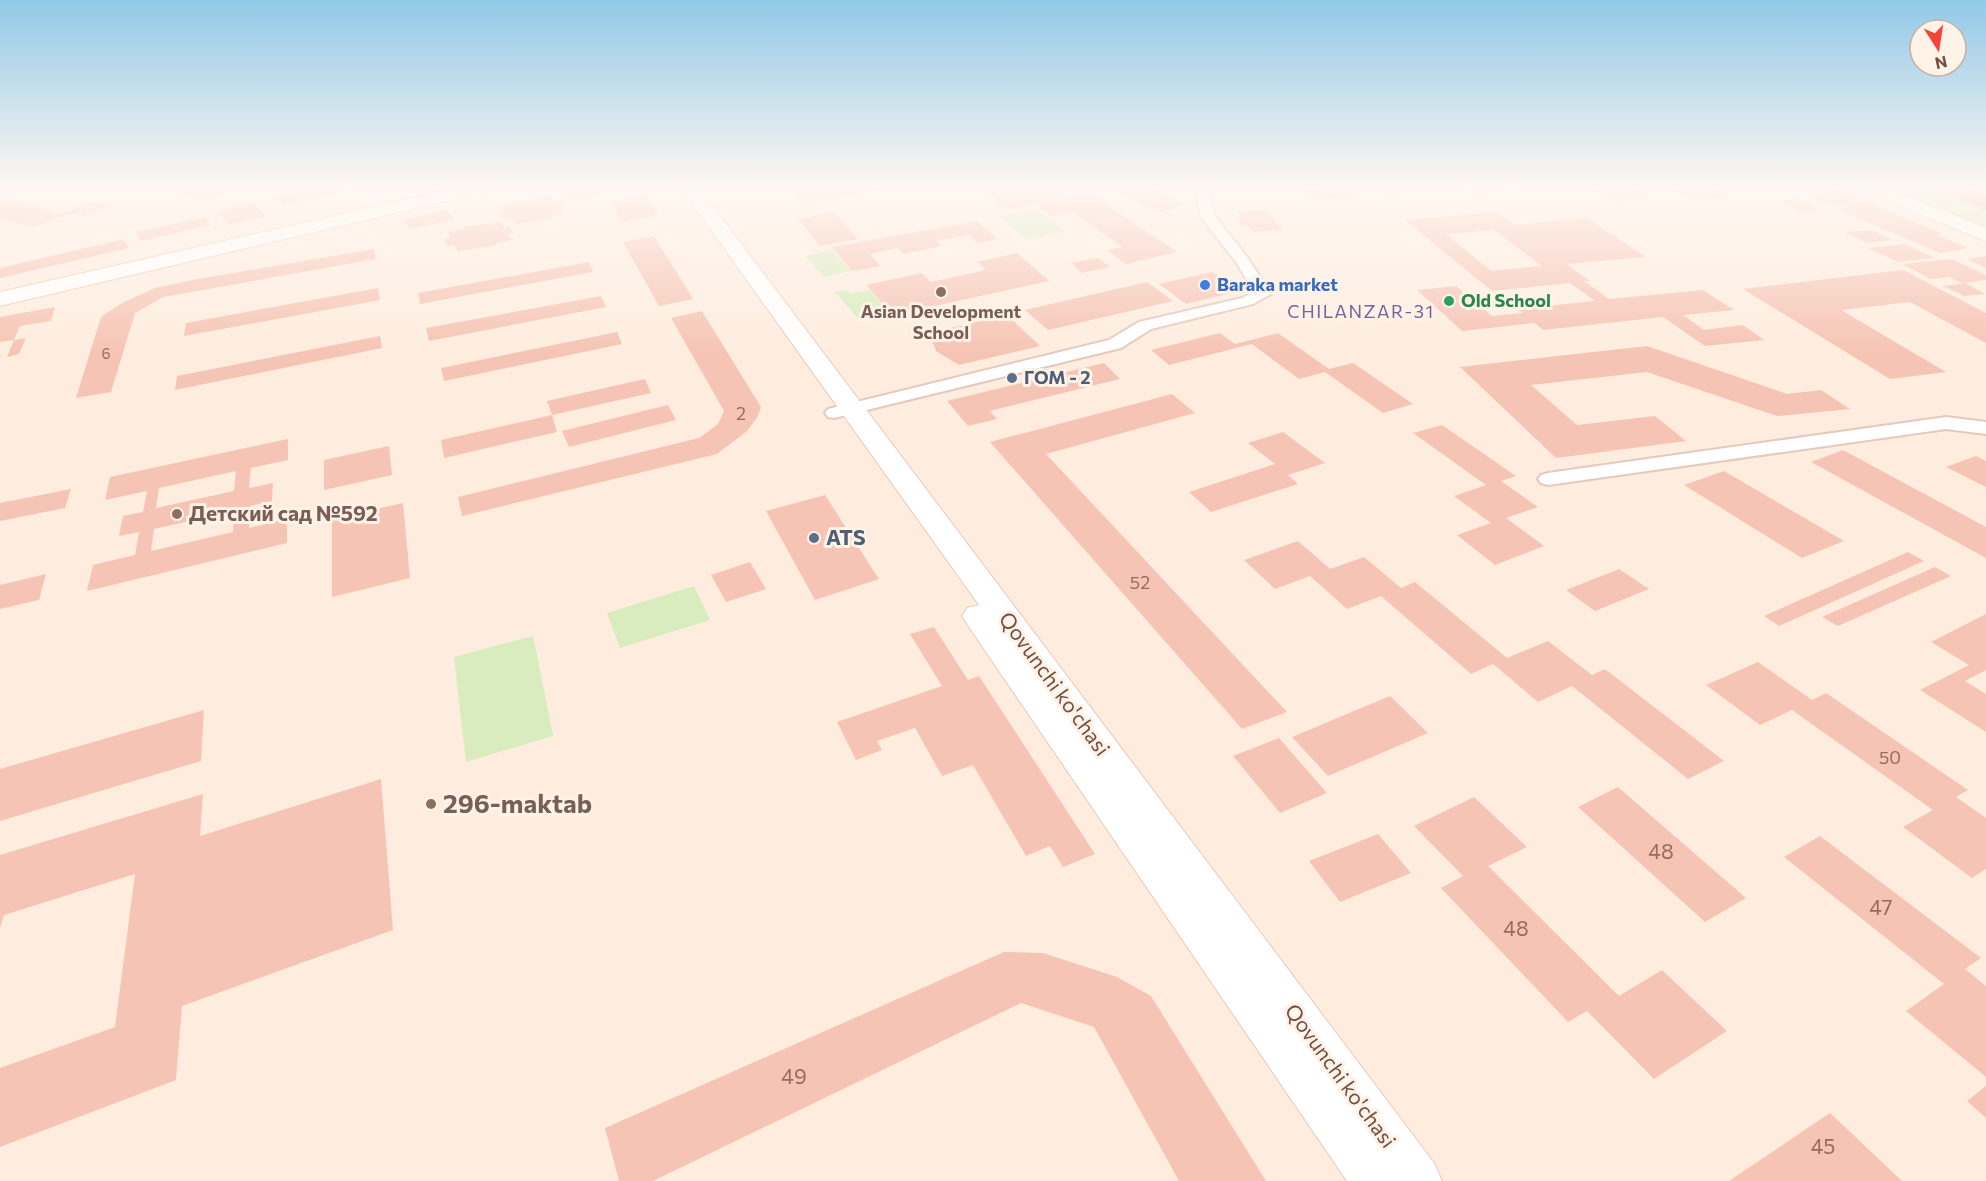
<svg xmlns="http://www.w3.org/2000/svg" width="1986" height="1181" font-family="Commissioner,sans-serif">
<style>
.green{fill:#d8ecbd}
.building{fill:#f6c4b4;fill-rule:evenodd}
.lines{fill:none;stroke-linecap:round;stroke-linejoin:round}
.street-casing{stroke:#e5c9bd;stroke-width:4}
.secondary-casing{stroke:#eac9ba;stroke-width:2}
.highway-casing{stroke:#dbd1cf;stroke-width:3}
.street{fill:#fff;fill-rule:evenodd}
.secondary{fill:#fff;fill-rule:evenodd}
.highway{fill:#fe9b90;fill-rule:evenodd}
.shop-dot{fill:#3f7fe0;stroke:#fff2e7;stroke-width:2}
.education-dot{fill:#8d6e63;stroke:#fff2e7;stroke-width:2}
.leisure-dot{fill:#2e9e5b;stroke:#fff2e7;stroke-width:2}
.service-dot{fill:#5c6f8a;stroke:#fff2e7;stroke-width:2}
.labels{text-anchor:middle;stroke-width:6;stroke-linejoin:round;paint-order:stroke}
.far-number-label{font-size:15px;fill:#966c61}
.far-shop-label{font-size:18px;font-weight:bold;fill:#366cbe;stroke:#fff2e7;text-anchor:start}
.far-leisure-label{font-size:18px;font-weight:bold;fill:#27864d;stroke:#fff2e7;text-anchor:start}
.far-education-label{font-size:18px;font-weight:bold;fill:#785e54;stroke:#fff2e7}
.far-neighbourhood-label{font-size:18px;letter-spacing:1.5px;fill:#7d5f9b;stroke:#fff2e7}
.far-service-label{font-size:18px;font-weight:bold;fill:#4e5e75;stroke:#fff2e7;text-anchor:start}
.number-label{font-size:18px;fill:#966c61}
.education-label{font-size:21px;font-weight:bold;fill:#785e54;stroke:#fff2e7;text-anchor:start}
.service-label{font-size:21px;font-weight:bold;fill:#4e5e75;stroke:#fff2e7;text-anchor:start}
.street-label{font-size:21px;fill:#764e45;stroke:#fff2e7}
.near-number-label{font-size:21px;fill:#966c61}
.near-education-label{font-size:26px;font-weight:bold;fill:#785e54;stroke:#fff2e7;text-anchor:start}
</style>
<rect width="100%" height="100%" fill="#feeddf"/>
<path class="green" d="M1881 188H1923L1986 211V230Z
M1036 209 1065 231 1027 239 999 216Z
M832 250 851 271 824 277 806 256Z
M846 290 850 294 870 290 892 314 860 321 835 292Z
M694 586 710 620 620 648 607 613Z
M533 636 553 736 466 762 454 657Z"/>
<path class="building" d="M169 188H212L226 192 204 200 164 189Z
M318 188 354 189 284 205 278 197Z
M557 188H602L596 190 602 194 575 201Z
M790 188H883L884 189 804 203Z
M980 188H1052L1066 198 1007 209Z
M1109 188H1149L1185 204 1161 212Z
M1349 188 1359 196 1313 200 1303 191Z
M1376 188H1427L1429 190 1384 194Z
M1466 188H1528V189L1474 194Z
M1607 188H1631L1651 197 1618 202 1593 190Z
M1686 188H1712L1730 196 1698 201 1673 190Z
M1839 191 1943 234 1937 235 1968 248 1940 253 1839 210 1850 208 1841 204 1831 206 1807 195Z
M1091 194 1177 252 1126 264 1107 250 1122 247 1073 212 1052 217 1036 205Z
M550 196 555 202 560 201 566 206 560 207 565 213 551 216 552 218 516 224 511 218 505 220 499 213 506 212 501 207 516 204 514 202Z
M645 196 659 215 622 222 609 202Z
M5 198 61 214 93 202 110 206 84 216 73 213 33 227 0 218V200Z
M1798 199 1819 210 1801 212 1780 201Z
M254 203 266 216 228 225 218 211Z
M446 210 455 219 411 229 403 220Z
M1266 210 1283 230 1253 232 1247 225H1241L1237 219H1242L1237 212Z
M834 212 858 239 820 246 798 219Z
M1496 212 1514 225 1587 218 1646 257 1566 264 1590 281H1584L1609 299 1703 290 1734 310 1683 315 1704 330 1743 325 1764 340 1705 346 1663 317 1543 330 1535 323 1462 331 1417 290 1456 286 1492 316 1523 313 1517 309 1595 301 1570 283 1492 291 1405 220ZM1494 230 1542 266 1491 271 1446 234Z
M206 217 211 225 140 241 136 232Z
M977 221 998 239 978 243 969 235 936 241 941 246 903 254 898 248 870 254 880 266 852 271 832 247Z
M501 222 505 228 510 227 514 233 508 234 512 240 496 243 497 245 458 251 455 245 448 246 445 239 451 238 448 232 464 229 463 227Z
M1871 230 1892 240 1867 243 1845 232Z
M654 236 693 299 659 306 623 242Z
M124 239 129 248 0 278V268Z
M1905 244 1935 258 1898 262 1868 248Z
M374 249 376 259 163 297 135 313 111 392 76 398 101 317 122 303 155 288 192 280Z
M1017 253 1049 281 893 315 866 285 922 273 931 282 986 270 977 262Z
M1986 256V268L1967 259Z
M1098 258 1110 267 1082 273 1071 263Z
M1952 259 1986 275V280L1962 283 1949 277 1931 279 1902 264Z
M589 262 593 272 420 304 418 293Z
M1903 270 1986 313V343L1910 302 1841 310 1946 372 1890 379 1743 289Z
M1212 272 1240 291 1186 304 1159 284Z
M1147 282 1173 301 1048 330 1025 310Z
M1965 283 1985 294 1964 296 1943 286Z
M378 288 380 300 184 336 186 323Z
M601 296 606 307 429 341 426 328Z
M55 307 51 321 20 326 14 340 26 338 19 354 7 357 14 340 0 342V317Z
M702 311 761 407 757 418 746 432 717 454 462 516 458 497 699 438 718 424 724 411 671 318Z
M1007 315 1040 346 959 365 936 351 929 333Z
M617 332 622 344 444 381 441 368Z
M1220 333 1235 344 1278 333 1329 369 1353 363 1413 404 1383 413 1325 372 1299 379 1252 344 1169 365 1151 350Z
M380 336 382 348 175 390 177 376Z
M1647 346 1787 394 1821 390 1850 409 1777 416 1647 372 1531 385 1577 425 1655 416 1686 441 1556 458 1460 367Z
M1104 363 1120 379 990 411 997 419 968 426 947 401Z
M645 379 651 393 552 415 547 401Z
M1172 394 1195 413 1046 454 1287 712 1242 729 990 442Z
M668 405 676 420 569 447 562 431Z
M552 415 557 432 444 458 441 440Z
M1442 425 1516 476 1501 481 1538 507 1506 518 1544 546 1495 565 1457 535 1491 523 1454 496 1486 485 1413 433Z
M1283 432 1325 463 1288 475 1298 484 1211 512 1189 492 1275 464 1248 443Z
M288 439V460L251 468 249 488 273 483 272 501 250 506 249 528 287 519V543L87 591 93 565 135 555 139 532 119 536 123 516 143 512 147 491 105 500 110 477ZM236 471 234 491 156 508 159 488ZM234 511 233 532 151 551 154 529Z
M389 446 392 475 324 490V460Z
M1843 450 1986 527V558L1811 462Z
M1976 456 1986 461V487L1946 467Z
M1724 471 1844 541 1802 558 1684 485Z
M71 489 65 508 0 521V503Z
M825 495 879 579 815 600 766 511Z
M403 503 410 578 332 597V519Z
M1298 541 1330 569 1364 557 1401 588 1415 582 1507 658 1548 641 1592 675 1605 669 1724 761 1688 779 1572 686 1538 702 1493 664 1471 674 1381 596 1347 609 1310 576 1275 589 1244 560Z
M1908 552 1924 561 1779 626 1764 616Z
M750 562 766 589 726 602 711 575Z
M1935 567 1951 576 1838 626 1822 617Z
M1619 569 1649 589 1595 611 1566 590Z
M46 574 39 600 0 609V585Z
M1986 614V670L1965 681 1986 694V732L1920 690 1969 665 1931 642Z
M934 627 968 680 979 676 1095 854 1063 867 1050 846 1026 856 973 765 942 776 915 728 877 741 882 750 856 760 837 722 942 686 910 634Z
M1758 662 1812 700 1826 693 1968 790 1956 797 1986 818V869L1972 878 1903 827 1933 810 1792 710 1760 725 1706 685Z
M1390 696 1428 733 1328 776 1292 737Z
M204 710 201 761 0 821V769Z
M1279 738 1327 793 1280 813 1233 756Z
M381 779 393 930 182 1006 176 1080 0 1147V1068L115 1027 135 874 4 915 0 928V855L203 794 200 836Z
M1618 787 1746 898 1705 922 1578 807Z
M1474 797 1527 847 1488 866 1619 996 1662 970 1727 1031 1654 1079 1587 1011 1568 1022 1441 888 1463 876 1414 826Z
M1378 834 1411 873 1340 902 1309 861Z
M1820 836 1981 958 1965 969 1986 986V1077L1906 1011 1944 984 1784 857Z
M1004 952 1043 953 1117 977 1151 996 1266 1181H1179L1094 1027 1021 1003 653 1181H619L605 1128Z
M1986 1086V1118L1967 1101Z
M1830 1113 1902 1181H1729Z"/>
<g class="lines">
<defs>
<path id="street" d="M1196 188H1211L1209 191 1214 215 1247 257 1271 294 1253 304 1151 329 1121 348 834 418 828 417 825 413 828 409 1109 340 1139 322 1242 298 1254 292 1236 262 1200 216Z
M1946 417 1986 422V434L1946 429 1548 485 1541 483 1538 479 1541 475 1548 473Z"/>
<path id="secondary" d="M457 188H489L486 192 480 193 0 306V292Z
M681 188H699L1434 1163 1442 1181H1347L967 624 962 616 967 608 979 605Z
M1862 188H1886L1986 228V241L1865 192Z"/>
<path id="highway" d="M1933 188H1960L1986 197V210L1936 192Z"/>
</defs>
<use href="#street" class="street-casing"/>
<use href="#secondary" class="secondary-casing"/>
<use href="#highway" class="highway-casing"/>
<use href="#street" class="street"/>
<use href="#secondary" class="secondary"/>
<use href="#highway" class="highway"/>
</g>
<linearGradient id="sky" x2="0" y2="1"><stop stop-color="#92c9e8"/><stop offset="0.53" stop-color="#fff7f1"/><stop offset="1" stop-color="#fff7f1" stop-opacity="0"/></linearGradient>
<rect width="1986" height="353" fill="url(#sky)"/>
<circle class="shop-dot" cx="1205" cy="285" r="6"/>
<g class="education-dot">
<circle cx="941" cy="292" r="6"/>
<circle cx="177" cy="514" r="6"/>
<circle cx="431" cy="804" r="6"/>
</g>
<circle class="leisure-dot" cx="1449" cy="301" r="6"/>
<g class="service-dot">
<circle cx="1012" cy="378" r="6"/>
<circle cx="814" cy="538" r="6"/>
</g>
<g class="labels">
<g class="far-number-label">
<text x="106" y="359">6</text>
</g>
<g class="far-shop-label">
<text x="1217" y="291">Baraka market</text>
</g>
<g class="far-leisure-label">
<text x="1461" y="307">Old School</text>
</g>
<g class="far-education-label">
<text x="941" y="318">Asian Development<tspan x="941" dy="21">School</tspan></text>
</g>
<g class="far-neighbourhood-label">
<text x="1361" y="318">CHILANZAR-31</text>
</g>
<g class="far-service-label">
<text x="1024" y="384">ГОМ - 2</text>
</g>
<g class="number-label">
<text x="741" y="420">2</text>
<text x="1140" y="589">52</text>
<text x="1890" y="764">50</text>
</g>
<g class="education-label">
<text x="189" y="521">Детcкий сад №592</text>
</g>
<g class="service-label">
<text x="826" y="545">ATS</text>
</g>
<g class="street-label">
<text transform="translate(1054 684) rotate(54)" y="7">Qovunchi ko'chasi</text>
<text transform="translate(1340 1076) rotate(54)" y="7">Qovunchi ko'chasi</text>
</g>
<g class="near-number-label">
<text x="1661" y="859">48</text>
<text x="1881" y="915">47</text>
<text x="1516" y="936">48</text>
<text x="794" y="1084">49</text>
<text x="1823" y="1154">45</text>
</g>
<g class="near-education-label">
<text x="443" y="813">296-maktab</text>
</g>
</g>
<g transform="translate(1938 48) rotate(168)"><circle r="28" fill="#fff2e7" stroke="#c8b0a6" stroke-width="1.5"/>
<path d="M0-4.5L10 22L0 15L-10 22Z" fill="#f44438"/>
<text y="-9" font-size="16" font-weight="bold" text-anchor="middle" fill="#764e45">N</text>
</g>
</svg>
